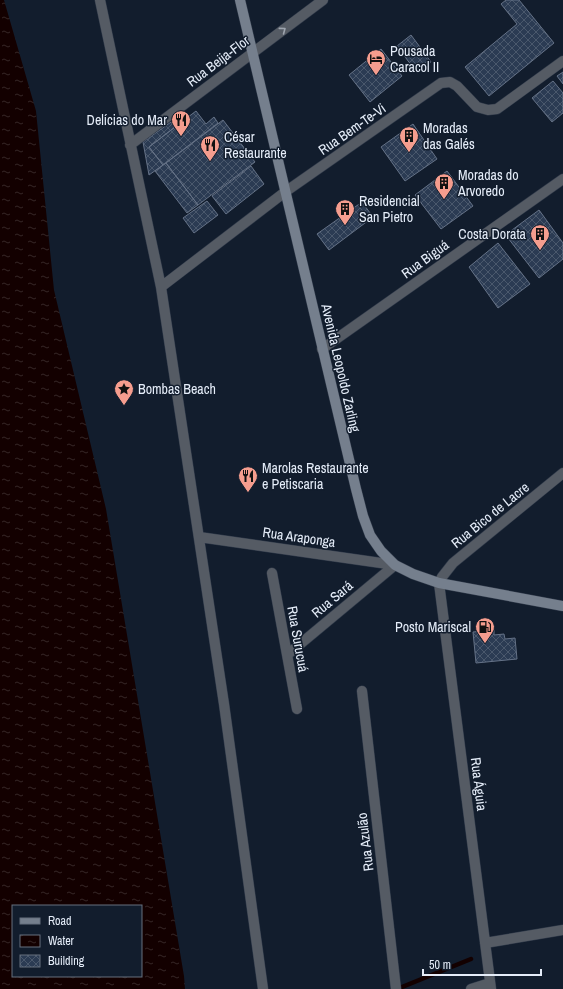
<svg xmlns="http://www.w3.org/2000/svg" width="563" height="989" font-family="'Archivo Narrow',sans-serif">
<style>
.water{fill:url(#water-ripples);fill-rule:evenodd}
.lines{fill:none;stroke-linecap:round;stroke-linejoin:round}
.stream{stroke:#130000;stroke-width:4.5}
.building{fill:url(#building-cross-hatch);stroke:#657287}
.street-casing{stroke:#303a4a;stroke-width:11}
.secondary-casing{stroke:#303a4a;stroke-width:11}
.street{stroke:#555b64;stroke-width:10}
.secondary{stroke:#757f8d;stroke-width:10}
.oneway{stroke:#9da4ae}
.labels{text-anchor:middle;stroke-width:3;stroke-linejoin:round;paint-order:stroke}
.poi-label{font-size:14px;fill:#e5edf9;stroke:#121d2d;text-anchor:start}
.street-label{font-size:14px;fill:#e5edf9;stroke:#121d2d}
</style>
<defs>
<pattern id="water-ripples" width="26" height="14" patternUnits="userSpaceOnUse"><rect width="26" height="14" fill="#130000"/><path d="M2 4q2-2 4 0t4 0M15 11q2-2 4 0t4 0" fill="none" stroke="#352626"/></pattern>
<pattern id="building-cross-hatch" width="8" height="8" patternUnits="userSpaceOnUse"><rect width="8" height="8" fill="#2b3b53"/><path d="M0 0l8 8M0 8l8-8" fill="none" stroke="#4a586c"/></pattern>
</defs>
<rect width="100%" height="100%" fill="#121d2d"/>
<path class="water" d="M0 0H4L36 111 54 290 106 509 184 976 185 989H0ZM13 906H141V976H13Z"/>
<g class="lines">
<path class="stream" d="M397 989 471 959"/>
</g>
<path class="building" d="M506 0H519L554 43 489 96 465 67 517 24 501 4Z
M411 35 431 62 417 73 397 46Z
M381 49 402 76 370 102 349 75Z
M563 72V84L557 76Z
M553 81 563 93V113L552 122 532 98Z
M196 111 206 124 214 117 218 123 163 165 149 147Z
M223 120 255 162 198 205 166 163Z
M171 122 175 127 149 147 163 165 149 175 143 142Z
M413 124 437 159 405 181 381 147Z
M166 163 198 205 187 213 155 171Z
M251 166 264 184 226 214 212 196Z
M447 171 473 206 441 229 415 195Z
M207 201 218 215 194 233 183 218Z
M362 202 373 217 329 250 317 234Z
M539 210 563 243V259L539 278 508 238V233Z
M498 243 530 284 498 308 469 267Z
M494 630V635L504 634 505 639 515 638 517 659 476 663 473 632Z"/>
<g class="lines">
<defs>
<path id="street" d="M100 0 161 287 224 704 263 989
M130 145 323 0
M161 287 285 192 441 83 450 82 457 86 477 107 488 110 497 109 563 61
M322 349 563 179
M199 537 395 565
M272 573 297 709
M287 655 395 565
M362 691 396 989
M485 943 563 930
M471 989 490 983
M491 989 439 583 442 577 453 563 563 473"/>
<path id="secondary" d="M240 0 356 489 363 516 370 535 381 551 395 565 413 574 439 583 563 606"/>
</defs>
<use href="#street" class="street-casing"/>
<use href="#secondary" class="secondary-casing"/>
<use href="#street" class="street"/>
<use href="#secondary" class="secondary"/>
</g>
<defs><path id="oneway-chevron" d="M-2-3.5L2.5 0L-2 3.5" fill="none" stroke-width="1.6" stroke-linecap="round" stroke-linejoin="round"/></defs>
<use class="oneway" href="#oneway-chevron" transform="translate(283 30) rotate(-37)"/>
<defs>
<symbol id="hotel-pin" viewBox="-11 -11 22 30"><path d="M0 17L-7.5 6A9.5 9.5 0 1 1 7.5 6Z" fill="#f59d8e" stroke="#121d2d"/><path d="M-6-4.5h1.5V1H6V5H4.5V3h-9V5H-6ZM-4 0a1.8 1.8 0 1 1 3.6 0ZM.5 0V-2.5h3Q6-2.5 6 0Z" fill="#111"/></symbol>
<symbol id="restaurant-pin" viewBox="-11 -11 22 30"><path d="M0 17L-7.5 6A9.5 9.5 0 1 1 7.5 6Z" fill="#f59d8e" stroke="#121d2d"/><path d="M-5-6h1v4h1v-4h1v4h1v-4h1v5L-1.5 .5V6h-2V.5L-5-1ZM5-6V6H3V1.5H1.5Q1.5-4 5-6Z" fill="#111"/></symbol>
<symbol id="building-pin" viewBox="-11 -11 22 30"><path d="M0 17L-7.5 6A9.5 9.5 0 1 1 7.5 6Z" fill="#f59d8e" stroke="#121d2d"/><path d="M-4-6H4V6H1V3H-1V6H-4ZM-2.5-4.3h1.7v1.8h-1.7ZM.8-4.3h1.7v1.8H.8ZM-2.5-1h1.7V.8h-1.7ZM.8-1h1.7V.8H.8Z" fill="#111"/></symbol>
<symbol id="sight-pin" viewBox="-11 -11 22 30"><path d="M0 17L-7.5 6A9.5 9.5 0 1 1 7.5 6Z" fill="#f59d8e" stroke="#121d2d"/><path d="M0-6L1.8-2.2L6-1.7L2.9 1.2L3.7 5.4L0 3.3L-3.7 5.4L-2.9 1.2L-6-1.7L-1.8-2.2Z" fill="#111"/></symbol>
<symbol id="fuel-pin" viewBox="-11 -11 22 30"><path d="M0 17L-7.5 6A9.5 9.5 0 1 1 7.5 6Z" fill="#f59d8e" stroke="#121d2d"/><path d="M-5.5-6h7V0h2V4h1.3V-2.5L3-4.5l.8-.8L6-3V5H2.5V1h-1V6h-7ZM-4.2-4.7v3.2H.2V-4.7Z" fill="#111"/></symbol>
</defs>
<g fill-rule="evenodd">
<use href="#hotel-pin" x="365" y="48" width="22" height="30"/>
<use href="#restaurant-pin" x="170" y="109" width="22" height="30"/>
<use href="#building-pin" x="398" y="125" width="22" height="30"/>
<use href="#restaurant-pin" x="199" y="134" width="22" height="30"/>
<use href="#building-pin" x="433" y="172" width="22" height="30"/>
<use href="#building-pin" x="334" y="198" width="22" height="30"/>
<use href="#building-pin" x="529" y="223" width="22" height="30"/>
<use href="#sight-pin" x="113" y="378" width="22" height="30"/>
<use href="#restaurant-pin" x="237" y="465" width="22" height="30"/>
<use href="#fuel-pin" x="474" y="616" width="22" height="30"/>
</g>
<g class="labels">
<g class="poi-label">
<text x="390" y="56">Pousada<tspan x="390" dy="16">Caracol II</tspan></text>
<text x="167" y="125" text-anchor="end">Delícias do Mar</text>
<text x="423" y="133">Moradas<tspan x="423" dy="16">das Galés</tspan></text>
<text x="224" y="142">César<tspan x="224" dy="16">Restaurante</tspan></text>
<text x="458" y="180">Moradas do<tspan x="458" dy="16">Arvoredo</tspan></text>
<text x="359" y="206">Residencial<tspan x="359" dy="16">San Pietro</tspan></text>
<text x="526" y="239" text-anchor="end">Costa Dorata</text>
<text x="138" y="394">Bombas Beach</text>
<text x="262" y="473">Marolas Restaurante<tspan x="262" dy="16">e Petiscaria</tspan></text>
<text x="471" y="632" text-anchor="end">Posto Mariscal</text>
</g>
<g class="street-label">
<text transform="translate(218 61) rotate(-37)" y="5">Rua Beija-Flor</text>
<text transform="translate(352 129) rotate(-35)" y="5">Rua Bem-Te-Vi</text>
<text transform="translate(425 259) rotate(-36)" y="5">Rua Biguá</text>
<text transform="translate(341 368) rotate(77)" y="5">Avenida Leopoldo Zarling</text>
<text transform="translate(490 515) rotate(-39)" y="5">Rua Bico de Lacre</text>
<text transform="translate(299 537) rotate(8)" y="5">Rua Araponga</text>
<text transform="translate(332 599) rotate(-40)" y="5">Rua Sará</text>
<text transform="translate(298 639) rotate(80)" y="5">Rua Surucuá</text>
<text transform="translate(479 784) rotate(83)" y="5">Rua Águia</text>
<text transform="translate(365 842) rotate(-97)" y="5">Rua Azulão</text>
</g>
</g>
<rect x="12" y="905" width="130" height="72" fill="#121d2d" stroke="#66707f"/>
<rect x="20" y="918" width="20" height="6" fill="#757f8d" stroke="#66707f"/>
<text x="48" y="925" font-size="12" fill="#e5edf9">Road</text>
<rect x="20" y="935" width="20" height="12" fill="url(#water-ripples)" stroke="#66707f"/>
<text x="48" y="945" font-size="12" fill="#e5edf9">Water</text>
<rect x="20" y="955" width="20" height="12" fill="url(#building-cross-hatch)" stroke="#66707f"/>
<text x="48" y="965" font-size="12" fill="#e5edf9">Building</text>
<path d="M423 969v6h118v-6" fill="none" stroke="#e5edf9" stroke-width="2"/>
<text x="429" y="969" font-size="12" fill="#e5edf9" stroke="#121d2d" stroke-width="3" paint-order="stroke">50 m</text>
</svg>
